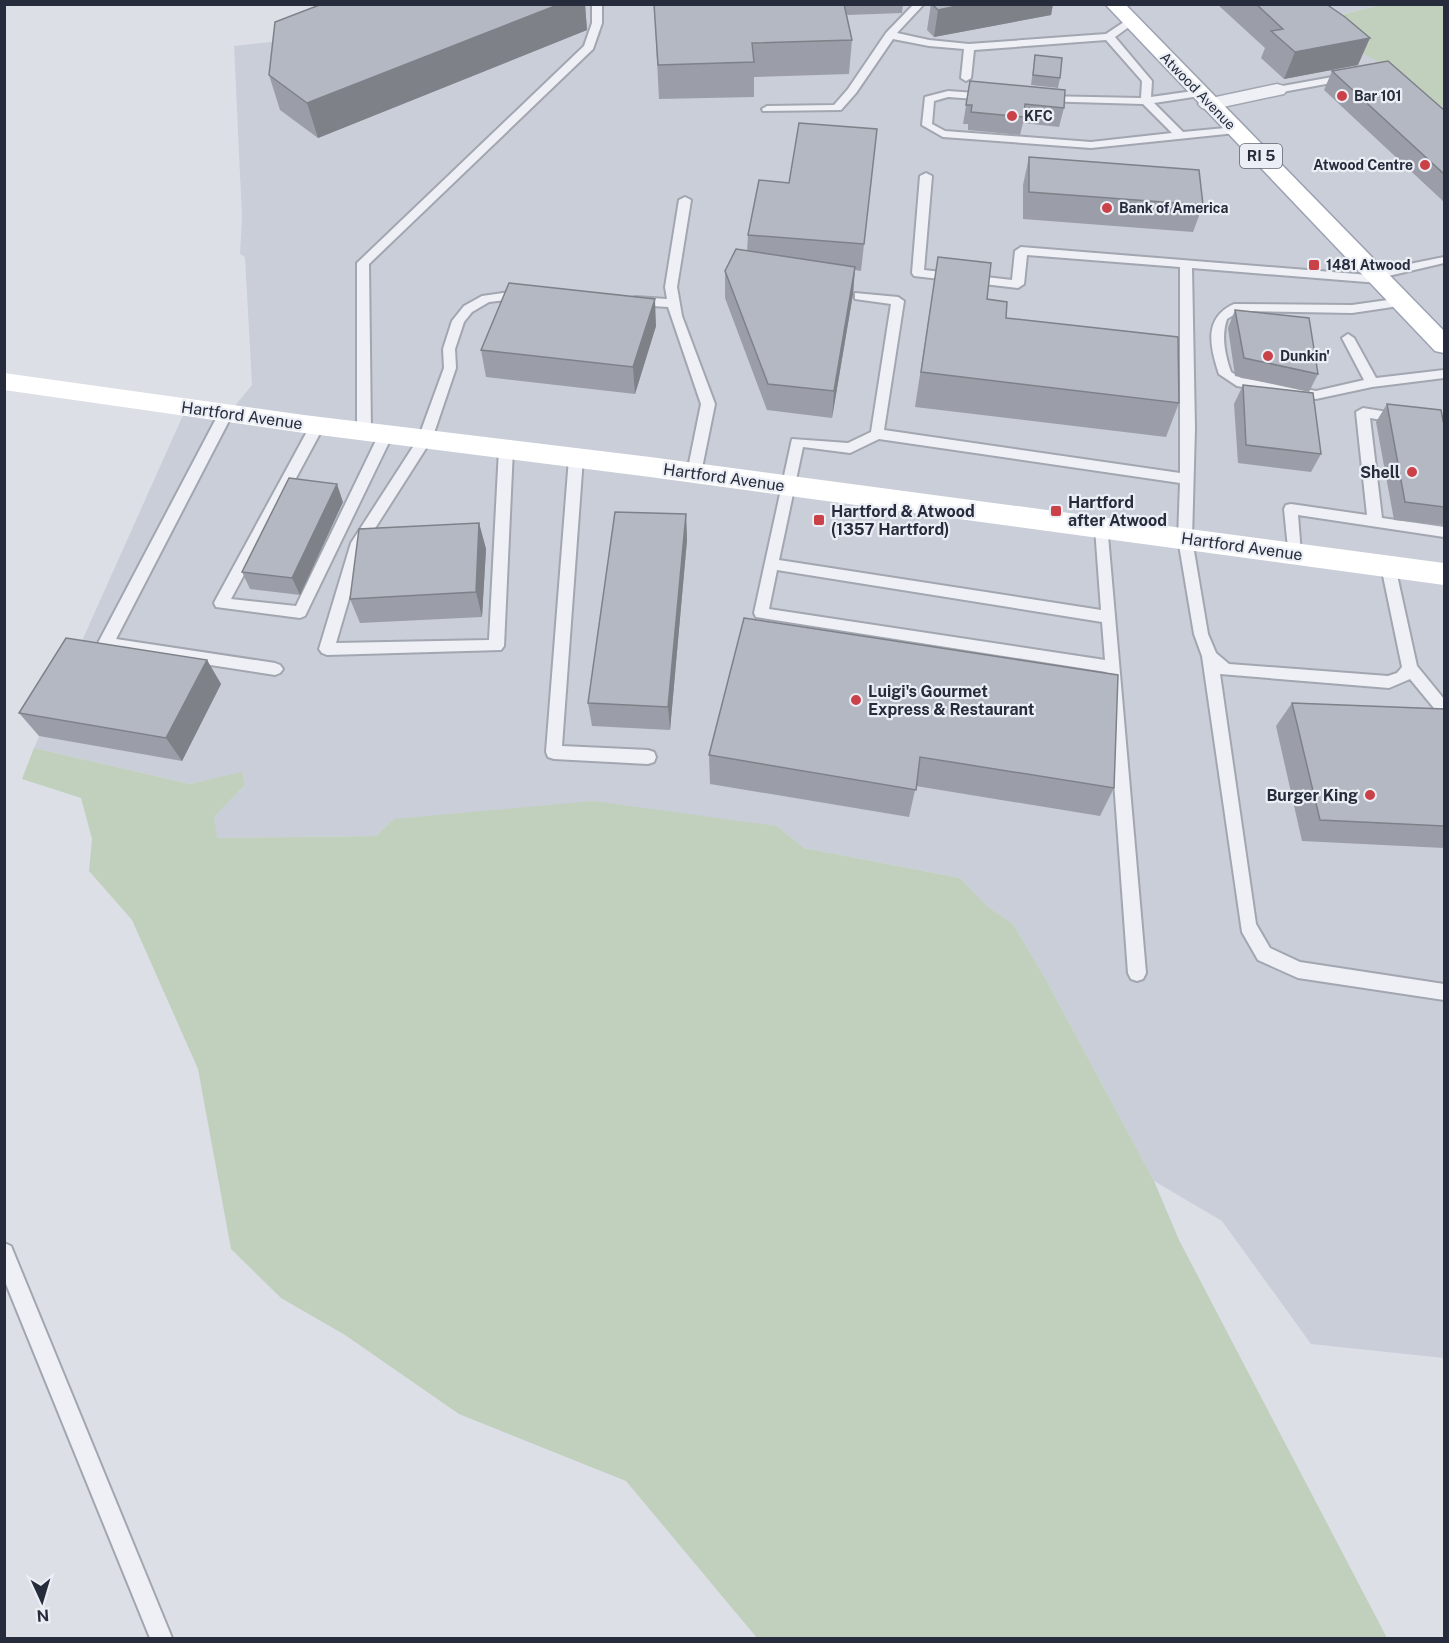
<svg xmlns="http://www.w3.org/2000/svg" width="1449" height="1643" font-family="'Public Sans',sans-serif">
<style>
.built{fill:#caced8}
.green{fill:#c0d0bd}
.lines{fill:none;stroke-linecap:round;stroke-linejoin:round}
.service-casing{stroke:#a2a6b0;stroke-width:4}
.minor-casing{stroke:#a2a6b0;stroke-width:3}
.primary-casing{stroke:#9ca2b2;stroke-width:3}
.service{fill:#eff0f5;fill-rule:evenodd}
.minor{fill:#eff0f5;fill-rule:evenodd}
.secondary{fill:#fff;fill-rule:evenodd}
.primary{fill:#fff;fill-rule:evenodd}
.wall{fill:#9b9ea8}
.shaded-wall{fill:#7e8188}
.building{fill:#b4b8c3;stroke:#7e8188;stroke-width:1.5}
.poi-dot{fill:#cb4148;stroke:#ebeef4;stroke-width:2}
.labels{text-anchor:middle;stroke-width:4.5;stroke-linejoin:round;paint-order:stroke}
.far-street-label{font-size:14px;fill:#262c3c;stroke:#ebeef4}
.far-poi-label{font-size:14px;font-weight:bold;fill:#262c3c;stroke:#ebeef4;text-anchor:start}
.shield{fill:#ebeef4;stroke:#616673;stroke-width:1.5}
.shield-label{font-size:15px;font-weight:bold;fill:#262c3c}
.street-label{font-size:16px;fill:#262c3c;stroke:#ebeef4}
.poi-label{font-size:16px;font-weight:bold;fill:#262c3c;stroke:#ebeef4;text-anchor:start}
</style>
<rect width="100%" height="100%" fill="#dcdfe6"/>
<path class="built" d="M366 4 1380 5 1316 20 1394 71 1432 101 1444 107V1358L1311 1344 1222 1221 1154 1181 1045 978 1013 924 988 907 960 878 804 848 777 826 394 819 376 836 216 838 214 817 245 785 242 773 190 784 34 748 184 413H229L252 385 245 257 240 254 242 217 234 46 271 42Z"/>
<path class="green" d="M1380 5H1444V107L1432 101 1394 71 1353 48 1315 21Z
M34 748 190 784 242 772 245 785 214 817 217 838 376 836 394 819 593 801 777 826 804 848 960 878 988 907 1013 924 1045 978 1154 1181 1179 1240 1387 1638H757L626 1481 459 1414 345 1335 281 1298 231 1249 198 1069 132 920 89 871 92 839 81 798 22 779Z"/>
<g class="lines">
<defs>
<path id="service" d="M592 4H602V23L593 49 369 264 371 432 369 435H359L357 432V263L584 46 592 23Z
M914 4H924L897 33 929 40 969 44 1106 34 1127 20H1133V24L1115 37 1152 81 1151 97 1200 90 1205 93 1200 96 1154 103 1183 132 1236 127 1241 130 1236 133 1091 148 943 137 922 125 925 97 948 91 989 94 994 97 989 100 948 97 934 101 932 124 945 131 1091 142 1172 133 1143 104 1038 101V97L1042 96 1141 98 1142 81 1106 40 974 50 971 78 966 81 961 78 964 49 929 46 893 39 856 93 841 110 763 111 762 109 767 106 834 105 848 89 886 33Z
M1349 74 1354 77 1353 79 1277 93 1272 90 1277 87Z
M926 173 932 176 924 270 1012 280 1015 251 1021 247 1369 275 1375 271 1444 257V263L1384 277 1383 282 1379 283 1192 268 1195 428 1192 539 1208 634 1216 653 1229 664 1388 676 1397 673 1402 667 1381 566 1388 561 1395 566 1417 666 1444 699V715L1438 713 1410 679 1389 688 1220 674 1256 924 1270 948 1300 962 1444 984V1000L1298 978 1258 960 1242 932 1202 656 1194 634 1178 539 1180 483 879 439 850 453 803 447 779 560 1101 610 1095 528 1102 523 1107 524 1146 973 1143 979 1137 981 1131 979 1128 973 1106 672 756 617 754 613 792 439 848 443 871 432 891 304 855 299V293L898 297 904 301 884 430 1180 473V267L1027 255 1024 284 1018 288 914 276 912 273 920 176ZM777 570 1102 622 1105 660 769 609Z
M685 197 691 200 677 287 682 316 715 404 701 473 694 478 687 473 701 404 668 307 635 305 629 301 635 297 667 299 665 287 679 200Z
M525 290 529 291V297L489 302 472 312 464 322 455 349 456 368 432 439 365 544 336 643 489 640 499 449 506 444 513 449 504 646 501 650 327 655 322 653 319 649 351 543 418 439 444 368 443 349 452 321 464 306 482 296Z
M1402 298 1408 302 1406 305 1352 313 1240 311 1227 319C1221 336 1225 355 1231 372L1241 378 1316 391 1364 380 1342 338 1348 334 1354 338 1376 378 1444 370V378L1372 387 1316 399 1237 386 1219 374C1210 347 1203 318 1234 304L1352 305Z
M1363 408 1444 421V430L1370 418 1382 518 1444 527V537L1298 515 1301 554 1294 559 1289 558 1284 509 1286 505 1291 504 1367 515 1356 412Z
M226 409 233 413 116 639 275 663 280 665 283 669 280 673 275 675 106 649 101 647 98 643 219 413Z
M317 421 324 426 231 599 296 606 379 434 386 429 393 434 305 616 300 618 216 607 214 603 216 599 310 426Z
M576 453 583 458 562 746 648 750 654 752 656 757 654 762 648 764 554 759 548 757 546 752 569 458Z
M4 1243 11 1246 172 1638H150L4 1279Z"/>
<path id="minor" d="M1277 84 1284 86 1287 90 1284 94 1209 110 1202 108 1198 104 1202 100Z"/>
<path id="primary" d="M1105 4H1125L1444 331V353L1435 351Z"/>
</defs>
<use href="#service" class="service-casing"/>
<use href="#minor" class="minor-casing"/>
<use href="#primary" class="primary-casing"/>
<use href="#service" class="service"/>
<use href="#minor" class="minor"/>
<path class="secondary" d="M4 373 304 415 650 457 1444 563V585L650 477 304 433 4 390Z"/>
<use href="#primary" class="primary"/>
</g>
<path class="wall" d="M322 4H585L587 30 318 138 280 110 269 75Z
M654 4H903L902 13 847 15 852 40 849 74 754 77V97L659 99Z
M931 4H1053L1051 15 934 37 927 30Z
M1217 4H1326L1358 65 1284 79 1261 58 1265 48Z
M1035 55 1060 78 1058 88 1031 85Z
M1332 71 1444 110V202L1324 90Z
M970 81 1064 108 1059 127 1023 123 1020 135 968 130V124H963Z
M877 129 861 271 855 270 853 294 832 418 767 410 725 298V271L747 251 748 235 789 183Z
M1029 157 1203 205 1193 232 1023 219V185Z
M938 257 987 299 1006 318 1179 403 1166 437 915 407Z
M1235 310 1318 374 1309 392 1235 376 1228 328Z
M656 326 635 394 486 377 481 350Z
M1243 385 1321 454 1311 472 1238 463 1234 404Z
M1387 404 1444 425V525L1394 520 1376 422Z
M343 502 300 595 250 589 242 572Z
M686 514 687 540 670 730 592 726 588 703Z
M479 523 486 549 482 617 360 623 350 599Z
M744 618 1114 788 1100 816 916 786 909 817 710 784 709 755Z
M207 660 221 684 182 761 39 736 19 713Z
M1292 703 1444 709V848L1302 841 1276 726Z"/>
<path class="shaded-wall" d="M560 4H585L587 30 318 138 307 103Z
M966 4H1053L1051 15 934 37 938 10Z
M1370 38 1358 65 1284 79 1295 52Z
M855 267 853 294 832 418 834 391Z
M655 299 656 326 635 394 633 367Z
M337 484 343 502 300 595 292 578Z
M686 514 687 540 670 730 668 707Z
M479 523 486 549 482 617 476 592Z
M207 660 221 684 182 761 166 738Z"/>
<path class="building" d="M322 4H560L307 103 269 75 275 22Z
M654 4H844L852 40 752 43 754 62 658 65Z
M932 4H966L938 10Z
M1256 4H1326L1345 17 1370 38 1295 52 1271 31 1283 29Z
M1035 55 1062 58 1060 78 1033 75Z
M1388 61 1444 110V174L1332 71Z
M970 81 1065 90 1064 108 1025 104 1024 117 971 112 972 105H966Z
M799 123 877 129 864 244 748 235 759 180 789 183Z
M1029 157 1199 170 1203 205 1029 192Z
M736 249 855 267 834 391 768 384 725 271Z
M938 257 991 263 987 299 1007 302 1006 318 1178 337 1179 403 921 372Z
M509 283 655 299 633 367 481 350Z
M1235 310 1309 318 1318 374 1244 358Z
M1243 385 1313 393 1321 454 1246 445Z
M1387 404 1441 410 1444 425V507L1405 502Z
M289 478 337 484 292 578 242 572Z
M615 512 686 514 668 707 588 703Z
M479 523 476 592 350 599 359 529Z
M744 618 1118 675 1114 788 920 757 916 790 709 755Z
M66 638 207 660 166 738 19 713Z
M1292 703 1444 709V826L1320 820Z"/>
<g class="poi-dot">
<circle cx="1342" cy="96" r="6"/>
<circle cx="1012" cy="116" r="6"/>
<circle cx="1425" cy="165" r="6"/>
<circle cx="1107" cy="208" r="6"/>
<rect x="1308" y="259" width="12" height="12" rx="3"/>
<circle cx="1268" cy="356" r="6"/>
<circle cx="1412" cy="472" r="6"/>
<rect x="1050" y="505" width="12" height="12" rx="3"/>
<rect x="813" y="514" width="12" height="12" rx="3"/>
<circle cx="856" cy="700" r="6"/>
<circle cx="1370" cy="795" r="6"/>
</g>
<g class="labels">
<g class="far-street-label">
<text transform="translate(1198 91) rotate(46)" y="5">Atwood Avenue</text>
</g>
<g class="far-poi-label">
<text x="1354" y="101">Bar 101</text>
<text x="1024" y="121">KFC</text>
<text x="1413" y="170" text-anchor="end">Atwood Centre</text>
<text x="1119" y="213">Bank of America</text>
<text x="1326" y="270">1481 Atwood</text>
<text x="1280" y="361">Dunkin'</text>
</g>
<rect class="shield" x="1240" y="144" width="42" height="24" rx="4.5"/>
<g class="shield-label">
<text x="1261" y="161">RI 5</text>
</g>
<g class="street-label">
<text transform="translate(242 415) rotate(8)" y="6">Hartford Avenue</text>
<text transform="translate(724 477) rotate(8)" y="6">Hartford Avenue</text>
<text transform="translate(1242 546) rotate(8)" y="6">Hartford Avenue</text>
</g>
<g class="poi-label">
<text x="1400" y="478" text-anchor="end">Shell</text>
<text x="1068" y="508">Hartford<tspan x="1068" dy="18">after Atwood</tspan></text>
<text x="831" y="517">Hartford &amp; Atwood<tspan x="831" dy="18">(1357 Hartford)</tspan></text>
<text x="868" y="697">Luigi's Gourmet<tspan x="868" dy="18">Express &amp; Restaurant</tspan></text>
<text x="1358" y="801" text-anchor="end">Burger King</text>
</g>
</g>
<rect width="1449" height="1643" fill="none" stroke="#262c3c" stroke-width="12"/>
<g transform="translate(42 1601) rotate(176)" stroke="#ebeef4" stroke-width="4.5" paint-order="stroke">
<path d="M0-4.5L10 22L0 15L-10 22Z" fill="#262c3c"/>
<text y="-9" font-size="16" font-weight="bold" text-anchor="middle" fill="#262c3c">N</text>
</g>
</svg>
